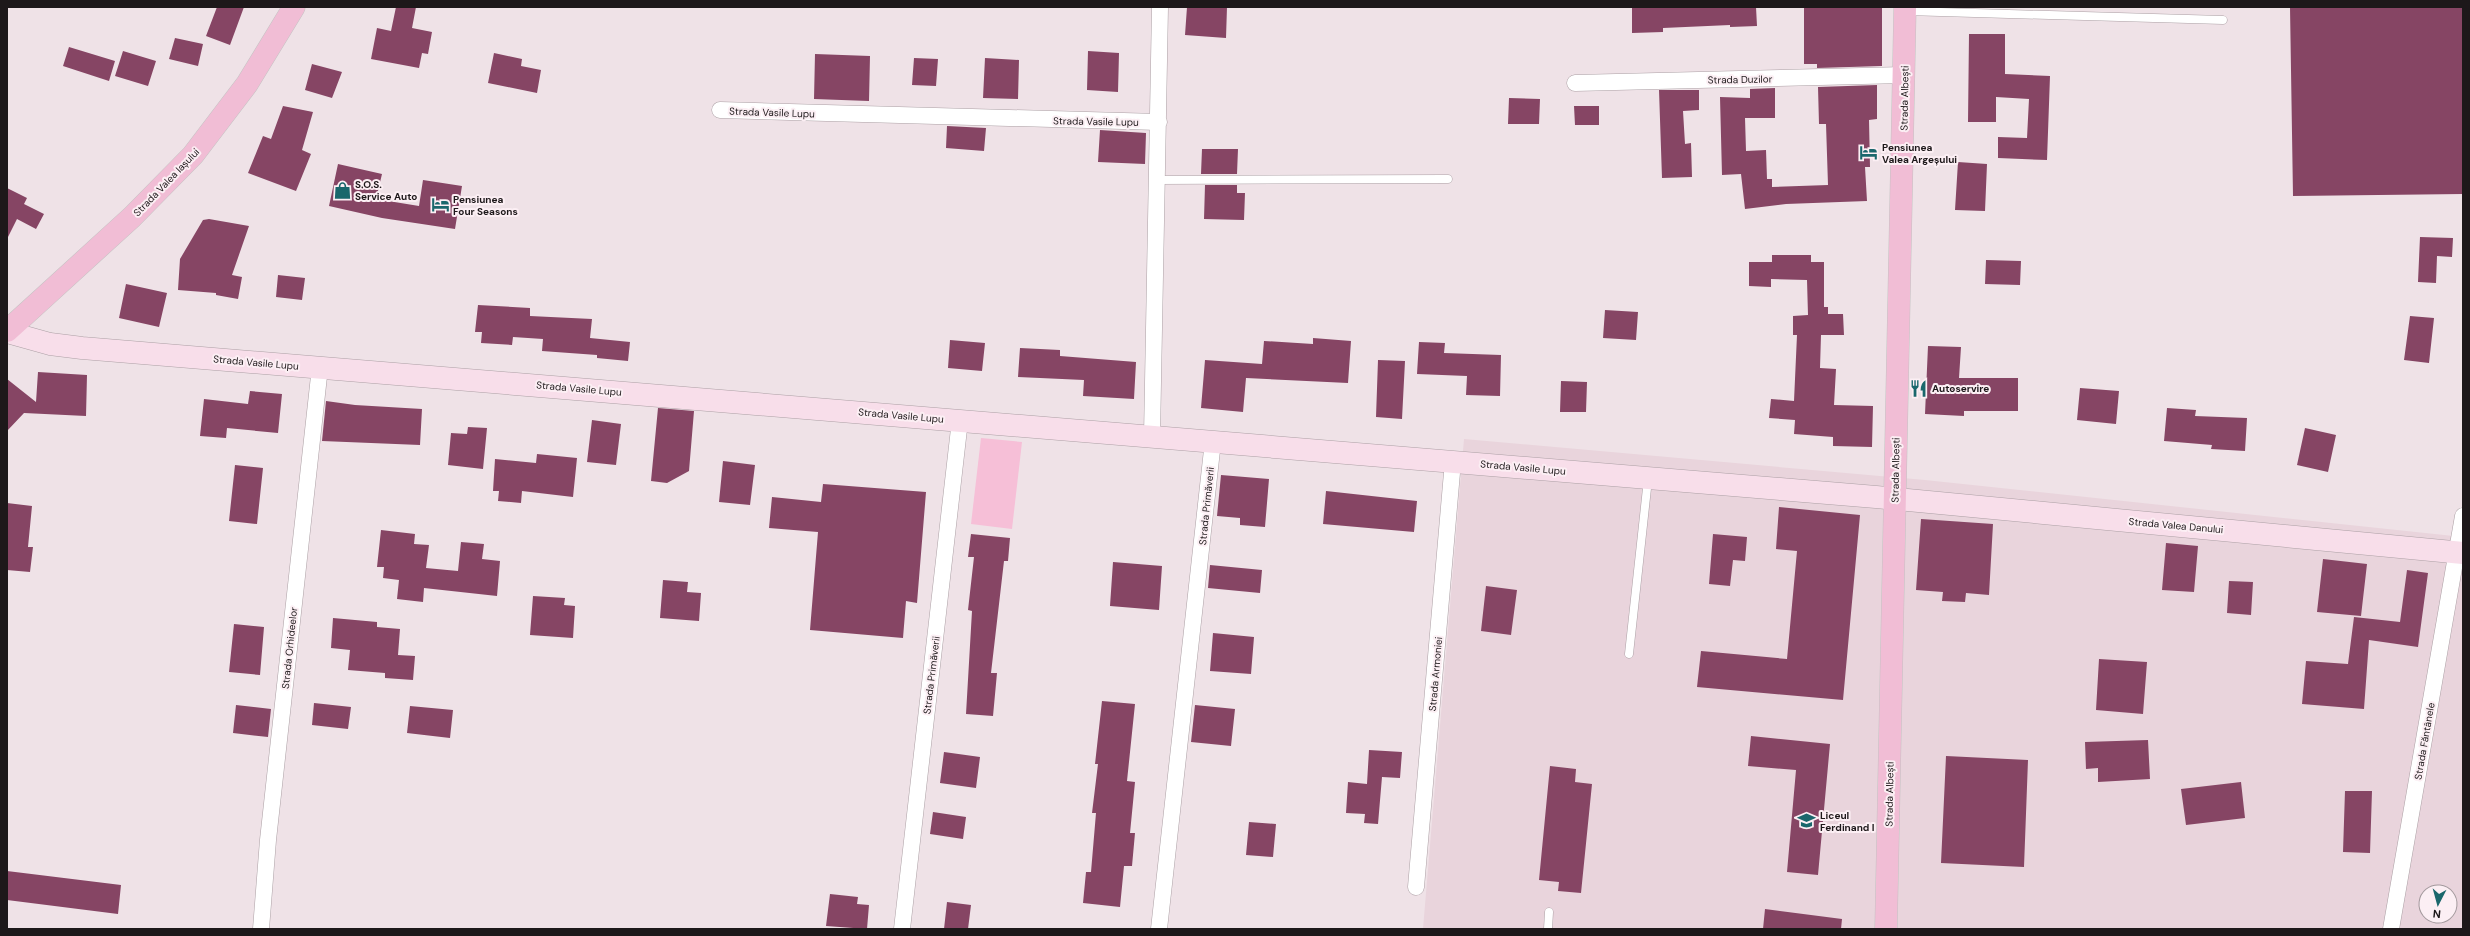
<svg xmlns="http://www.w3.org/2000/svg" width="2470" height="936" font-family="'DM Sans',sans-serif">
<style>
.built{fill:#e9d4dc;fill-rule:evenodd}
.grass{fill:#f6bfd7}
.building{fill:#864564}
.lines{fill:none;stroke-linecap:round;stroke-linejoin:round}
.lane-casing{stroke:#aca0a5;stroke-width:9}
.street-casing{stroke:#aca0a5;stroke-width:17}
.secondary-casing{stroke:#aca0a5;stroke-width:23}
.primary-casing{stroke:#c4c3c3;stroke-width:23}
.lane{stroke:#fff;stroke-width:8}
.street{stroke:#fff;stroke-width:16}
.secondary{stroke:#f8deea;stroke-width:22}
.primary{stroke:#f1bdd5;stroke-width:22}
.labels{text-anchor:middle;stroke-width:4;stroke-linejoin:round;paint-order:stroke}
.street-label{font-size:10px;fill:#1d181a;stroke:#fceff4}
.poi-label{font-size:10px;font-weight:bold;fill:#1d181a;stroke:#fceff4;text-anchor:start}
</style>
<rect width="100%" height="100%" fill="#efe2e7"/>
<path class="built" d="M1464 439 1925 480 2463 537V929H1423ZM2426 892H2450V916H2426Z"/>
<path class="grass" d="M981 438 1022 442 1012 529 971 524Z"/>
<path class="building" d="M217 7H244L230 45 206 36Z
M396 7H416L412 28 432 32 428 54 422 53 419 68 371 59 377 28 391 31Z
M1187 7H1227L1226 38 1185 35Z
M1632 7H1756L1757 26 1730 27V25L1663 28V32L1632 33Z
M1804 7H1882V66L1817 68V64H1804Z
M2290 7H2463V194L2293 196Z
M1969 34H2005V74L2050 76 2047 160 1998 158V137L2027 138 2029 99 1996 97V122H1968Z
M175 38 203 44 198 66 169 59Z
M69 47 115 61 109 81 63 66Z
M123 51 156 61 148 86 115 76Z
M1088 51 1119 53 1118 92 1087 90Z
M494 53 522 59 521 66 541 70 537 93 488 83Z
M815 54 870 56 869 101 814 99Z
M914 58 938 59 936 86 912 85Z
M985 58 1019 60 1018 99 983 98Z
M312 64 342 72 332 98 305 90Z
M1877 85V119L1869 120 1870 167H1865L1867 201 1786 204 1745 209 1741 174 1722 175 1720 97 1750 98V89L1775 88V118H1745L1746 151 1766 150 1767 179H1772V187L1828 185 1826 124H1819L1818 87Z
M1659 90H1699V110L1683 111 1685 144 1691 143 1692 177 1662 178Z
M1509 98 1540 99 1539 124H1508Z
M283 106 313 112 302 150 311 154 296 191 248 173 263 136 271 139Z
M1574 106H1599V125H1575Z
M947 126 986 128 984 151 946 148Z
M1100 130 1146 133 1145 164 1098 162Z
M1202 149H1238L1237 174H1201Z
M1958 162 1987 164 1985 211 1955 210Z
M338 164 382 174 376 199 419 206 423 180 462 186 455 229 382 218 329 206Z
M1205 185H1237V193H1245L1244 220 1204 219Z
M7 188 27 198 24 204 44 214 36 229 17 219 7 239Z
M209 219 249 226 232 275 242 277 238 299 216 295V293L178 290 180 259 203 220Z
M2420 237 2453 238 2452 257 2437 256 2436 283 2418 282Z
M1772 255H1811V262H1824V307H1828V314H1843L1844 335H1821L1820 368 1836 369 1834 405 1873 406 1872 447 1833 446V437L1794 434 1795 420 1769 418 1771 399 1794 401 1797 335H1793V316L1808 315 1807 280 1771 279V287L1749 286V262H1772Z
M1986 260 2021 261 2020 285 1985 284Z
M278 275 305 278 302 300 276 297Z
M126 284 167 293 159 327 119 318Z
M478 305 530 308V316L592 319 590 338 630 342 628 361 597 358V355L542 351 543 339 513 337 512 345 481 343 482 332H475Z
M1605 310 1638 312 1636 340 1603 338Z
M2410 316 2434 318 2429 363 2404 360Z
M1313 338 1351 341 1348 383 1246 378 1243 412 1201 408 1205 360 1262 364 1264 341 1313 344Z
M950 340 985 343 982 371 948 368Z
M1419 342 1445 343 1444 353 1501 355 1500 396 1466 395 1467 376 1417 374Z
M1928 346 1961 347 1959 378H2018V411H1964V416L1925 414Z
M1020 348 1060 350V356L1136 362 1134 399 1083 396 1084 380 1018 377Z
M1378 360 1405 361 1402 419 1376 417Z
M38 372 87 375 86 416 24 413 7 431V379L36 402Z
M1561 381 1587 382 1586 412H1560Z
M2080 388 2119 391 2116 424 2077 420Z
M250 391 282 394 278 433 227 428 226 438 200 436 204 399 248 404Z
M326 401 355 405 422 409 420 445 322 441Z
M658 408 694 411 689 471 667 483 651 481Z
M2167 408 2196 410 2195 416 2247 418 2245 451 2211 449 2212 445 2164 441Z
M592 420 621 424 616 465 587 462Z
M468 427 487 428 483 469 448 465 451 433 467 434Z
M2305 428 2336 435 2328 472 2297 465Z
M537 454 577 458 573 497 522 491 521 503 498 501 499 491H493L495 459 536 463Z
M723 461 755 465 750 505 719 502Z
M235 465 263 468 257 524 229 521Z
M1221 475 1269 479 1265 527 1240 525V518L1217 516Z
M823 484 926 492 917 603 906 601 903 638 810 630 818 532 769 528 772 497 821 502Z
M1326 491 1417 501 1414 532 1323 524Z
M7 503 32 506 28 547H33L30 572 7 570Z
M1779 507 1860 515 1843 700 1697 687 1701 651 1787 659 1797 551 1776 549Z
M1921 519 1993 524 1989 595 1966 593 1965 602 1942 601 1943 592 1916 590Z
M381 530 415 534 414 544 429 545 426 568 458 571 461 542 484 544 482 559 500 561 497 596 424 588 423 602 397 599 399 580 383 578 384 567H377Z
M971 534 1010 538 1008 561H1004L991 673H997L993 716 966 714 972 611 968 610 974 557H968Z
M1713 534 1747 537 1745 561 1733 560 1730 586 1709 584Z
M2166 543 2198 546 2194 592 2162 590Z
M2323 559 2367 564 2361 616 2317 612Z
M1113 562 1162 566 1159 610 1110 606Z
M1210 565 1262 570 1260 593 1208 588Z
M2407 570 2428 573 2418 647 2369 640 2364 709 2302 704 2306 661 2348 664 2354 617 2400 622Z
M663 580 688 582 687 592 701 593 699 621 660 618Z
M2229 581 2253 582 2251 615 2227 613Z
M1486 586 1517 590 1511 635 1481 631Z
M533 596 565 598 564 605 575 606 573 638 530 635Z
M333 618 377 622V627L400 629 398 655 415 656 413 680 385 678V673L348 670 350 650 331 648Z
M234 624 264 627 260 675 229 672Z
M1213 633 1254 637 1251 674 1210 671Z
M2099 659 2147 662 2143 714 2096 710Z
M1102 701 1135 704 1127 781 1135 782 1130 833H1135L1132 866H1124L1120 907 1083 903 1086 872H1091L1096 813H1092L1098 764H1095Z
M314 703 351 707 348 729 312 725Z
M236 705 271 709 268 737 233 733Z
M1195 705 1235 709 1231 746 1191 742Z
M410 706 453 710 450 738 407 733Z
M1751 736 1830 744 1818 875 1787 872 1796 770 1748 766Z
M2148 740 2150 779 2098 782V768L2086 769 2085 742Z
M1369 750 1402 752 1400 778 1382 777 1378 824 1364 823 1365 814 1346 813 1348 782 1367 784Z
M944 752 980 757 976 788 940 783Z
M1946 756 2028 760 2024 867 1941 863Z
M1550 766 1576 769 1575 782 1592 784 1581 893 1558 891 1559 882 1539 880Z
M2241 782 2245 818 2186 825 2181 789Z
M2345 791H2372L2370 853 2343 852Z
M933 812 966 817 963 839 930 834Z
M1249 822 1276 824 1273 857 1246 855Z
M7 871 121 885 118 914 7 900Z
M830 894 858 897 857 904 869 905 867 929 826 926Z
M947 902 971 905 968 929H944Z
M1765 909 1842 919 1841 929H1763Z"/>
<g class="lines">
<defs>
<path id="lane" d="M1906 11 2223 20
M1157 180 1448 179
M1629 654 1648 479
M1548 929 1549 912"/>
<path id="street" d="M1575 83 1904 75
M720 110 1159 122
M1152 436 1160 7
M1416 887 1453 461
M261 929 268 840 320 367
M902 929 960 420
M1159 929 1213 441
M2391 929 2463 516"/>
<path id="secondary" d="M7 332 50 344 82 348 1876 497 2463 553"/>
<path id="primary" d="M7 331 132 217 193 155 247 84 294 7
M1886 929 1905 7"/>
</defs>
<use href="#lane" class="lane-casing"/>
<use href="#street" class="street-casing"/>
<use href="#secondary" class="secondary-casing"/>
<use href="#primary" class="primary-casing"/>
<use href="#lane" class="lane"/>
<use href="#street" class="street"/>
<use href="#secondary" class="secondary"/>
<use href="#primary" class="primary"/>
</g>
<defs>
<symbol id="hotel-bare" viewBox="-9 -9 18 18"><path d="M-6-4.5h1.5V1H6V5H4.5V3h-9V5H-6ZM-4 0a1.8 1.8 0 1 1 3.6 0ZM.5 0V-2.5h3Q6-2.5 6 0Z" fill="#1a676c" stroke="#fceff4" stroke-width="2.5" paint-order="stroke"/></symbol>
<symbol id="shop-bare" viewBox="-9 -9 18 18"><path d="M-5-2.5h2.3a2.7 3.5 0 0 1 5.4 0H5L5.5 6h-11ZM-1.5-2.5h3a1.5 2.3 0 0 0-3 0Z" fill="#1a676c" stroke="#fceff4" stroke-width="2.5" paint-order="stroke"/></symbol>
<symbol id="restaurant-bare" viewBox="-9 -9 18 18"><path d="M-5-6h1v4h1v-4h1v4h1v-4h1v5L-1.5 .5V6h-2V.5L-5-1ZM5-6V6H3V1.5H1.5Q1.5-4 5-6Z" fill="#1a676c" stroke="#fceff4" stroke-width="2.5" paint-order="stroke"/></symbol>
<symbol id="school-bare" viewBox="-9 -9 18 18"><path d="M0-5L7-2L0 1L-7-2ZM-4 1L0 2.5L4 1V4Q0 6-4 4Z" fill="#1a676c" stroke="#fceff4" stroke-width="2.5" paint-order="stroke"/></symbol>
</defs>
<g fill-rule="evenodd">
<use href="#hotel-bare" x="1856" y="140" width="25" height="25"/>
<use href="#shop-bare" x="330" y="178" width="25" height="25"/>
<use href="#hotel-bare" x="428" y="192" width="25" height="25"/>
<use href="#restaurant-bare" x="1906" y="376" width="25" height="25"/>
<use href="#school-bare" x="1794" y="808" width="25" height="25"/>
</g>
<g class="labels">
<g class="street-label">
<text transform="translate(1740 79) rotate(-1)" y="4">Strada Duzilor</text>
<text transform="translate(1904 98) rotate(-89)" y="4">Strada Albești</text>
<text transform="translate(772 112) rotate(2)" y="4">Strada Vasile Lupu</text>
<text transform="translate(1096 121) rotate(1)" y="4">Strada Vasile Lupu</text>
<text transform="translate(166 182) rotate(-46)" y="4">Strada Valea Iașului</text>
<text transform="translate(256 362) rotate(5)" y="4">Strada Vasile Lupu</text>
<text transform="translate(579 388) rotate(5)" y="4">Strada Vasile Lupu</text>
<text transform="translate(901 415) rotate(5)" y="4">Strada Vasile Lupu</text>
<text transform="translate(1523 467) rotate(5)" y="4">Strada Vasile Lupu</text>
<text transform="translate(1895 470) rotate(-89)" y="4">Strada Albești</text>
<text transform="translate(1206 506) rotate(-84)" y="4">Strada Primăverii</text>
<text transform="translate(2176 525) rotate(5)" y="4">Strada Valea Danului</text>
<text transform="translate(289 648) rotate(-84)" y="4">Strada Orhideelor</text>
<text transform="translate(1435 674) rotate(-85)" y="4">Strada Armoniei</text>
<text transform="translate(931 675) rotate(-83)" y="4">Strada Primăverii</text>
<text transform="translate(2424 741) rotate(-80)" y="4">Strada Făntânele</text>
<text transform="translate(1889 794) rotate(-89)" y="4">Strada Albești</text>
</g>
<g class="poi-label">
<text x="1882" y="151">Pensiunea<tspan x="1882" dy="12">Valea Argeșului</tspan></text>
<text x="355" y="188">S.O.S.<tspan x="355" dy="12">Service Auto</tspan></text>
<text x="453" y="203">Pensiunea<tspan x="453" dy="12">Four Seasons</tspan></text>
<text x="1932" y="392">Autoservire</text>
<text x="1820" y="819">Liceul<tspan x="1820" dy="12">Ferdinand I</tspan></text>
</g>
</g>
<rect width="2470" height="936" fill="none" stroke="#1d181a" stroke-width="16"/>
<g transform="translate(2438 904) rotate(186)"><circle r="19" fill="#fceff4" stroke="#a3999d"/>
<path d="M0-3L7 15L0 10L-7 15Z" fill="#1a676c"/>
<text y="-6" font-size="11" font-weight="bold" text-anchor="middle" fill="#1d181a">N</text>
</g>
</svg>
